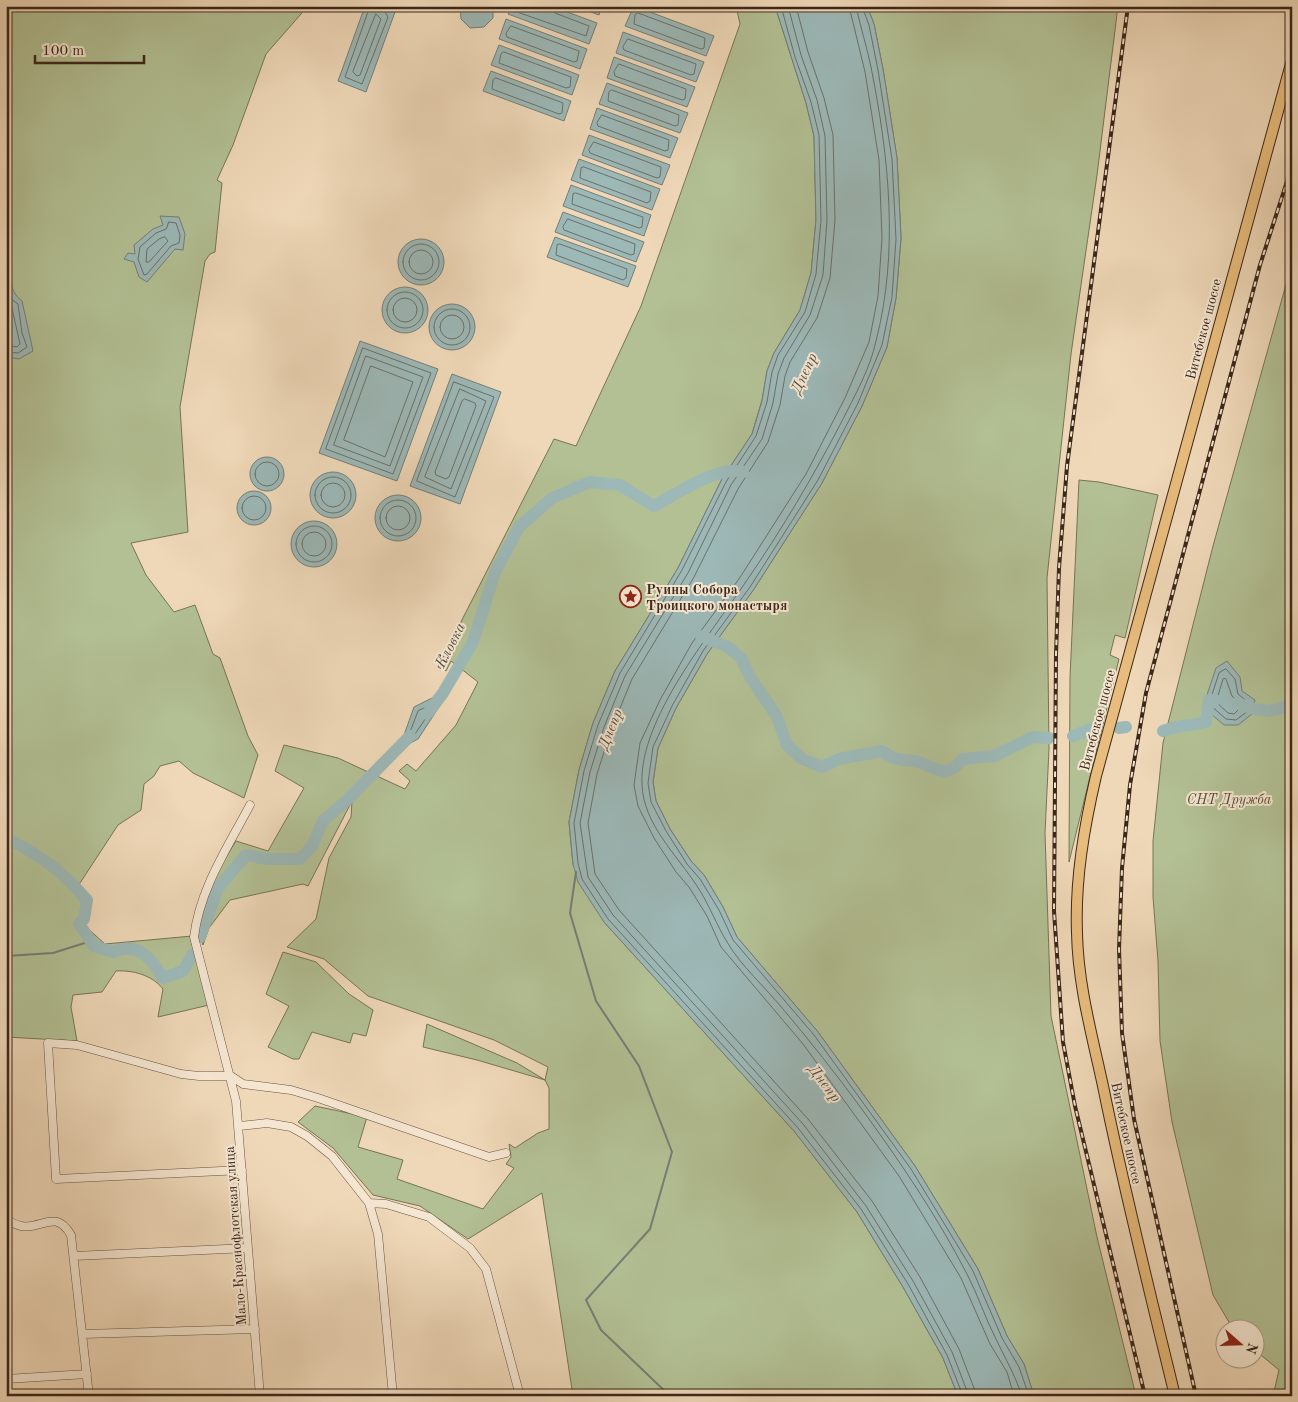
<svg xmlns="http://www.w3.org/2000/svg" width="1298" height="1402" font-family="'Old Standard TT',serif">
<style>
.green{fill:#b2c094;stroke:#767457}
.water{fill:#9cb8b7;stroke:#757e78}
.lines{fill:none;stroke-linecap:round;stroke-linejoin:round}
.shore{stroke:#6c7068;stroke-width:1}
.stream{stroke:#757e78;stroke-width:2}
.river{stroke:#9cb8b7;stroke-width:12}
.minor-casing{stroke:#685342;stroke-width:9}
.major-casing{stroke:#3b271a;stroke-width:12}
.minor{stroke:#f5e6d1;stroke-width:8}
.major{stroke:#e8bc7c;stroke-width:10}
.rail-casing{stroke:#3b271a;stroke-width:4}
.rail{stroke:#f5e6d1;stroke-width:2;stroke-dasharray:5.5;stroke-linecap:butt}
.labels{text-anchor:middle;stroke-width:4;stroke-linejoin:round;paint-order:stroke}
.street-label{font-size:14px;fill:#3b271a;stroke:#f5e6d1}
.poi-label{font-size:14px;font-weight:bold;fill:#3b271a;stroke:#f5e6d1;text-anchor:start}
.park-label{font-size:14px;font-style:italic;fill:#594d38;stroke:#f5e6d1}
.water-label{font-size:15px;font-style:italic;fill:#534b41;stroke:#f5e6d1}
</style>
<rect width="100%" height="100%" fill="#efd8b8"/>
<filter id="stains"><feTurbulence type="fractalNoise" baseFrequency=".004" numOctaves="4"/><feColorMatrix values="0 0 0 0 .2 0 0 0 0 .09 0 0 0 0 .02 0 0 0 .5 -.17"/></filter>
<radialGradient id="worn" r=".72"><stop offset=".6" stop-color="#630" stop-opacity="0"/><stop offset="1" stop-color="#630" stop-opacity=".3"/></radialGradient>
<path class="green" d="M6 6H308L266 54 233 145 217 180 222 183 215 252 210 254 205 261 180 407 188 532 131 543 146 575 174 612 195 605 213 654 220 658 248 736 258 755 244 798 193 773 179 761 160 766 154 776 144 784 141 810 118 825 78 886 89 900V914L85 926 105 944 192 936 209 1005 158 1017 163 989C152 975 133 970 116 971L102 992 73 995 71 1007 77 1041 6 1037Z
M736 6H775L806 103 814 136 816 220 811 273 800 310 774 353 767 371 762 400 752 434 722 479 678 568 615 671 593 723 579 770 569 822 573 864 604 922 794 1131 857 1212 903 1287 943 1358 958 1396H573L542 1193 468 1239 420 1206 373 1195 333 1148 298 1122 315 1106 367 1117 358 1147 403 1160 397 1179 483 1209 514 1168 506 1164 511 1157 509 1144 515 1148 538 1133 549 1129V1088L545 1080 477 1060 423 1047 427 1024 517 1063 545 1080 548 1067 494 1040 368 996 324 959 287 947 316 919 329 858 351 817 352 801 308 886 303 884 230 900 209 928 203 945 198 931 214 876 236 841 268 851 304 788 275 771 284 745 338 758 405 789 410 781 399 771 407 764 416 771 456 725 478 682 451 661 446 671 438 667 554 439 576 446 641 306 740 24Z
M867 6H1118L1097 175 1071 354 1047 578 1049 749 1045 833 1051 1016 1097 1237 1136 1396H1034L1024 1364 1007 1336 978 1269 915 1166 818 1032 737 937 723 907 704 875 691 861 670 829 656 801 653 782 658 748 676 708 707 654 754 589 822 483 862 406 887 347 896 298 901 238 897 158 883 69 874 24Z
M1292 263V1396H1273L1279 1370 1256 1351V1330L1233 1329 1213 1295 1172 1122 1160 1041 1158 961 1153 897V841L1163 743 1213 546Z
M1079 480 1099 482 1158 495 1125 638 1115 635 1110 655 1119 659 1069 862 1070 677Z
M283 952 316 962 349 994 373 1010 366 1036 353 1033 350 1043 312 1032 299 1059H293L268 1047 289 1006 266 994Z"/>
<path class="water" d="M365 6H381L395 12 366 92 338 81Z
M460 6H493V18L484 27 470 28 461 19Z
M511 6H551L597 23 589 44 508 14Z
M575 6H602L599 15Z
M634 6 714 36 706 56 625 26Z
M775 6H867L874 24 883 69 897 158 901 238 896 298 887 347 862 406 822 483 754 589 707 654 676 708 658 748 653 782 656 801 670 829 691 861 704 875 723 907 737 937 818 1032 915 1166 978 1269 1007 1336 1024 1364 1034 1396H958L943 1358 903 1287 857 1212 794 1131 604 922 578 882 573 864 569 822 579 770 593 723 615 671 678 568 722 479 752 434 762 401 767 371 774 353 800 310 811 273 816 220 814 136 806 103Z
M506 19 587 49 580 69 499 39Z
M623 32 704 62 696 82 616 53Z
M499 45 579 75 572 95 491 65Z
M614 57 695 87 687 107 607 78Z
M491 71 571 101 564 121 483 91Z
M607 83 688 113 680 133 599 104Z
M597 108 678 138 670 158 590 129Z
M589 135 670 165 662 185 582 155Z
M579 159 660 189 652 210 571 180Z
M571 185 651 215 644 236 563 206Z
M563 212 644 242 636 262 555 232Z
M160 216 179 217 185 234 183 250 175 249 147 282 139 277 134 262 124 259 128 253 135 254 134 245 153 229 163 225Z
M555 237 636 266 628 287 547 257Z
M398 262a23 23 0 1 1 46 0a23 23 0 1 1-46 0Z
M6 264C13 277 8 291 22 301L33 351 19 359 6 357Z
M382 310a23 23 0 1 1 46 0a23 23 0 1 1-46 0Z
M429 327a23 23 0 1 1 46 0a23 23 0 1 1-46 0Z
M360 341 438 369 397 481 319 453Z
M452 374 501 392 460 504 410 486Z
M250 474a17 17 0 1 1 34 0a17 17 0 1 1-34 0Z
M310 495a23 23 0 1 1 46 0a23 23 0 1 1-46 0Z
M237 508a17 17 0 1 1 34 0a17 17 0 1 1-34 0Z
M375 518a23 23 0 1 1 46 0a23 23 0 1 1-46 0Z
M291 544a23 23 0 1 1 46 0a23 23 0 1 1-46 0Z
M1227 661 1240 677 1242 691 1255 700 1252 714 1238 725H1224L1203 707 1216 668Z
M434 697 439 707 418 739 399 749 414 707Z"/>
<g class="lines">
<path class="shore" d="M370 6 345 77 362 84 388 17 382 6
M515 6 517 12 586 36 589 26 555 13 552 6
M781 6 795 57 811 102 819 135 821 220 816 274 805 312 778 355 772 372 767 402 756 436 726 482 682 570 620 673 598 725 584 771 574 823 578 863 582 879 608 919 798 1128 861 1209 908 1284 947 1355 963 1396
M788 6 801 55 817 100 825 136 827 220 823 275 810 315 784 358 778 374 773 403 762 439 731 485 688 573 625 676 604 727 590 772 580 823 588 877 613 915 803 1124 866 1206 913 1281 952 1352 969 1396
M796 6 808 52 824 98 833 135 835 220 830 278 817 318 790 362 785 376 780 405 768 442 738 489 694 577 632 679 611 730 597 774 588 823 595 874 619 910 808 1119 872 1201 920 1277 959 1349 977 1396
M849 6 865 72 879 160 882 238 878 296 869 342 845 398 806 474 739 579 692 643 660 700 640 743 634 785 638 806 654 838 676 872 689 887 707 916 721 947 803 1044 899 1176 961 1278 990 1344 1007 1372 1014 1396
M856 6C860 26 867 47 871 67 889 157 899 252 876 341 870 369 855 395 842 421 813 477 781 531 745 583 710 635 639 719 642 784 643 824 677 855 697 886 709 904 716 924 727 942 741 966 765 987 783 1009 810 1041 836 1074 861 1108 899 1160 937 1216 967 1274 978 1295 985 1318 996 1339 1005 1358 1015 1375 1022 1396
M862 6 869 25 878 70 892 159 896 239 892 297 882 345 858 403 818 480 750 587 703 651 672 706 653 747 648 783 651 802 666 831 687 864 700 879 719 910 733 940 814 1035 911 1169 973 1271 1002 1338 1019 1367 1029 1396
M638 13 705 38 704 48 701 49 634 24 635 15Z
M376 14 381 19 360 75 357 76 353 72Z
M511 26 579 51 577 61 574 62 507 37 506 34Z
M628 39 696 64 694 74 691 75 624 50 623 47Z
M504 52 571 77 570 87 566 88 499 63 501 54Z
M619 64 686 89 685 99 682 100 615 76 614 72Z
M496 78 563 103 562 113 559 114 492 89 493 80Z
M612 90 679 115 678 125 675 126 608 101 609 92Z
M602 115 669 140 668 150 665 151 598 126 597 123Z
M594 142 661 167 660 177 657 178 590 153 589 150Z
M584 167 651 192 650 201 647 203 580 178 581 168Z
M576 193 643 217 642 227 639 228 572 204 573 194Z
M568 219 635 244 634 254 631 255 564 230 563 227Z
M169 222 176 223 180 235 179 243 171 246 147 274 144 275 138 259 140 247 156 233 166 229Z
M165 237 168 241 149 262H146L147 249 159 239Z
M403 262a18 18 0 1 1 36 0a18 18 0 1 1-36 0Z
M560 244 627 269 626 278 623 280 556 255 557 245Z
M409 262a12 12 0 1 1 24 0a12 12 0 1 1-24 0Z
M6 287 11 299 18 304 22 333 27 347 18 353 6 352
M387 310a18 18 0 1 1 36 0a18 18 0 1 1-36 0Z
M393 310a12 12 0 1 1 24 0a12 12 0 1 1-24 0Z
M6 302 12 308 20 344 17 347 6 345
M434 327a18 18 0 1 1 36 0a18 18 0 1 1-36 0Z
M440 327a12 12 0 1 1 24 0a12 12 0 1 1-24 0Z
M363 348 431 373 393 474 326 449Z
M366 356 423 377 390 466 334 445Z
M371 366 413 382 385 457 344 440Z
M454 382 494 397 455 497 417 481Z
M460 389 486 401 451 489 425 477Z
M465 399 475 403 476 406 449 477 446 479 436 475 435 472 462 401Z
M255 474a12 12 0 1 1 24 0a12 12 0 1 1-24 0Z
M315 495a18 18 0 1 1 36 0a18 18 0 1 1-36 0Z
M321 495a12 12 0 1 1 24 0a12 12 0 1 1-24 0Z
M242 508a12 12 0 1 1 24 0a12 12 0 1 1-24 0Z
M380 518a18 18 0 1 1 36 0a18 18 0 1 1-36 0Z
M386 518a12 12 0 1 1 24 0a12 12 0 1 1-24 0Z
M296 544a18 18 0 1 1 36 0a18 18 0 1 1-36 0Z
M302 544a12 12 0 1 1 24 0a12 12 0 1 1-24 0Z
M1226 669 1235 679 1238 694 1249 703 1248 711 1236 720 1226 719 1209 704 1219 673Z
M1226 679 1232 696 1242 706 1234 714 1228 713 1216 702 1223 679Z
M429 706 432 709 415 734 411 735 410 732 418 711Z"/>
<path class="stream" d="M576 872 570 913 596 1001 639 1066 672 1152 650 1229 586 1300 601 1330 670 1396
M6 956 53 953 91 941"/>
<path class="river" d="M701 636 728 647 741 658 750 677 777 717 787 745 802 759 822 767 839 759 882 751C896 761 898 759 914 761 937 765 942 783 963 759L994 756 1033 737 1049 738
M1237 703 1254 709 1270 711 1292 705
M427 714 443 693 473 642 495 572 519 527 552 498 590 482 620 485 654 506C675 495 720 464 743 472
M1119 728 1126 727
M1163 731C1176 725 1191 726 1206 722L1209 700H1215
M1073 736 1093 728
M6 838C43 857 60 869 87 900L84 919 79 924 94 946 113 952C138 941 151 958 163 978L183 971 193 954
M200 937 218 888 246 855 267 859H300L312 846 323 821 347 800 410 736"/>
<defs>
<path id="minor" d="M250 805C228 847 200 888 194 937L236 1101 260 1396
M240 1126 267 1123 291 1127 307 1136 332 1156 369 1203 378 1234 393 1396
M242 1170 56 1179 48 1043 77 1045 181 1074 199 1076H231L243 1084 291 1090 318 1098 489 1157 506 1153
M369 1203 386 1204 429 1217 470 1248 486 1269 520 1396
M6 1220C11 1222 16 1225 21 1226 42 1230 55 1208 71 1235L89 1396
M74 1256 248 1248
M83 1334 255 1329
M6 1379 87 1374"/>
<path id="major" d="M1175 1396C1150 1293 1124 1190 1103 1086 1092 1035 1078 985 1077 933 1075 879 1084 828 1096 776L1292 60"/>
</defs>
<use href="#minor" class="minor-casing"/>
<use href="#major" class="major-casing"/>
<use href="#minor" class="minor"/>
<use href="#major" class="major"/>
<defs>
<path id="rail" d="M1128 6 1067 466 1059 568 1056 654 1054 911 1063 1042 1075 1106 1145 1396
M1196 1396 1134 1119 1122 1033 1119 949 1122 868 1130 785 1146 693 1260 265 1292 166"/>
</defs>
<use href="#rail" class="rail-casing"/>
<use href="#rail" class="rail"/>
</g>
<defs>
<symbol id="sight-ring" viewBox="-11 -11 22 22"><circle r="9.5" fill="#f5e6d1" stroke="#8f2418" stroke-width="1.5"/><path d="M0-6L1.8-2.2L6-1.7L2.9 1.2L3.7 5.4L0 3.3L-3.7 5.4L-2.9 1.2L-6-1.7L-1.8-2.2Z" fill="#8f2418"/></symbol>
</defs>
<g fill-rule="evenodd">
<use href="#sight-ring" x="618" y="584" width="25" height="25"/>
</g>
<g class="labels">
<g class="street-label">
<text transform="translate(1203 329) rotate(-75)" y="5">Витебское шоссе</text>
<text transform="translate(1097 720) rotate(-75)" y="5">Витебское шоссе</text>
<text transform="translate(1127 1133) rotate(78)" y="5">Витебское шоссе</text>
<text transform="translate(235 1236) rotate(-94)" y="5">Мало-Краснофлотская улица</text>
</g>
<g class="poi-label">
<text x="646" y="594">Руины Собора<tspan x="646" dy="16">Троицкого монастыря</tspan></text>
</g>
<g class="park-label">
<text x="1229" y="804">СНТ Дружба</text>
</g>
<g class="water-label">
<text transform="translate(804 373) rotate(-65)" y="5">Днепр</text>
<text transform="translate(450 645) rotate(-63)" y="5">Кловка</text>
<text transform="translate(610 729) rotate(-68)" y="5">Днепр</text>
<text transform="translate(825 1083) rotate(52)" y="5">Днепр</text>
</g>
</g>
<rect width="1298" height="1402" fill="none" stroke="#efd8b8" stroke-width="25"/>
<rect x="8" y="8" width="1283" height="1387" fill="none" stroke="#3b271a" stroke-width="2.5"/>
<rect x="12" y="12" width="1273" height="1377" fill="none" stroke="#3b271a"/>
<g transform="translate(1240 1344) rotate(110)"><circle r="24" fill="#f5e6d1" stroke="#ab9a88"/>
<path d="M0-4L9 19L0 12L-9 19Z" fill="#8f2418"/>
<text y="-8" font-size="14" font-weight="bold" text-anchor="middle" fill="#3b271a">N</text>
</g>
<path d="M35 55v8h109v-8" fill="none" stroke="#3b271a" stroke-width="2.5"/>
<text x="42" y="55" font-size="15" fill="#3b271a" stroke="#f5e6d1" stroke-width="4" paint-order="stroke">100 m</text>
<rect width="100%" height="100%" filter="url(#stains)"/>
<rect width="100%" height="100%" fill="url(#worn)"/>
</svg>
